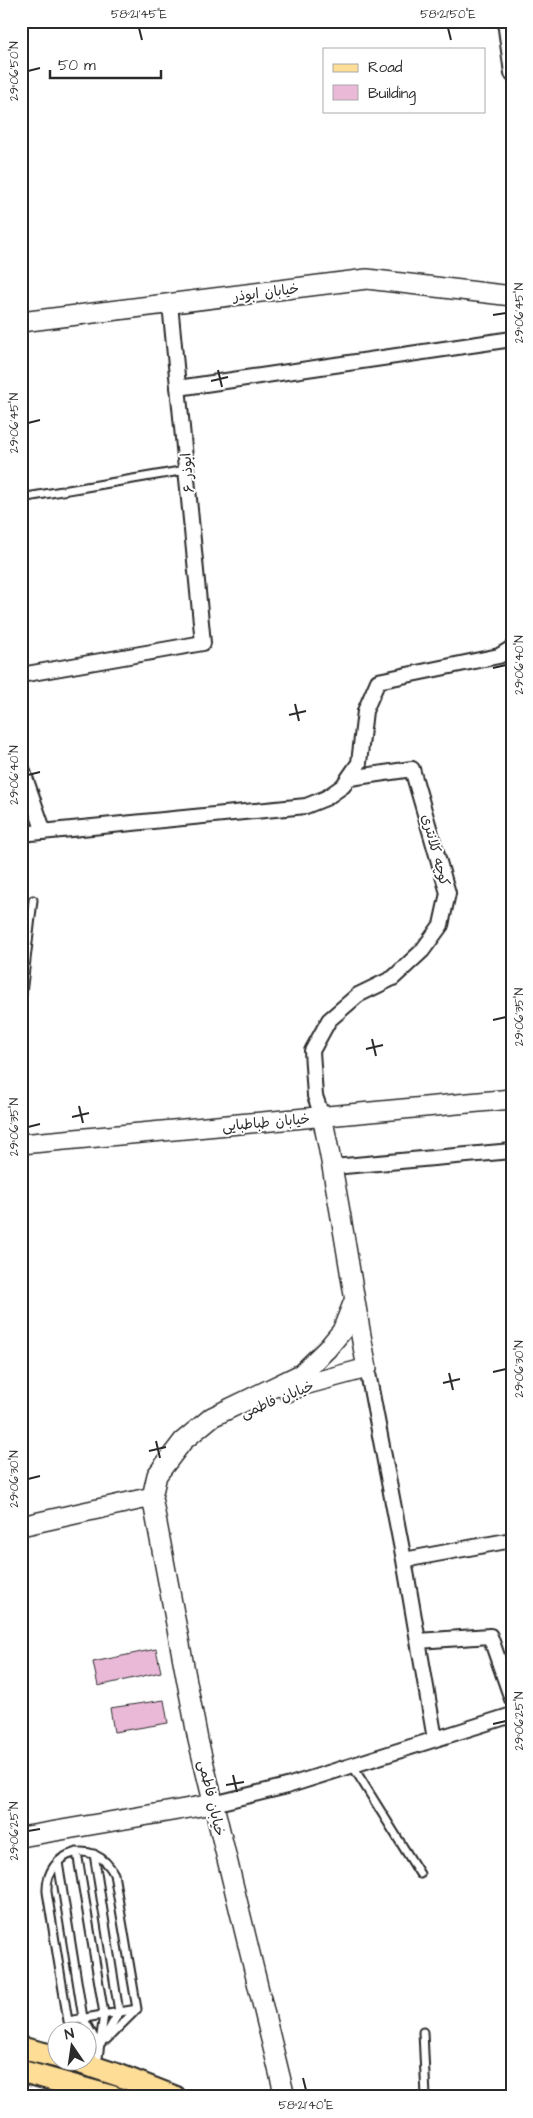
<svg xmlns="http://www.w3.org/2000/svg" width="533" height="2118" font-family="'Architects Daughter','Playpen Sans Arabic',sans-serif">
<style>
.building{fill:#eab9d8;stroke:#2b2b2b}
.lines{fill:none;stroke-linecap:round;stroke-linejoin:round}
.lane-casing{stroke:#2b2b2b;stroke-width:11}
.street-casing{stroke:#2b2b2b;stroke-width:18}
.secondary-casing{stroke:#2b2b2b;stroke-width:22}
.primary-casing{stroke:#2b2b2b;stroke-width:25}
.lane{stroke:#fff;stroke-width:7}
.street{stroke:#fff;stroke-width:14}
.secondary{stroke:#fff;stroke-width:19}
.primary{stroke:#fedd96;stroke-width:21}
.ticks{fill:none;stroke:#2b2b2b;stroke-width:2}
.labels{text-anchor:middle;stroke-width:4;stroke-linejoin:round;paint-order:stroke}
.street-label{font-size:14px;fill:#2b2b2b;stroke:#fff}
.neatline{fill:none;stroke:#2b2b2b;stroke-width:2}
.ticks-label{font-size:12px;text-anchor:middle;fill:#2b2b2b}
</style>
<rect width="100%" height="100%" fill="#fff"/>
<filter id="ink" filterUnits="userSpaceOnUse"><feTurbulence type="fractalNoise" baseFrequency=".02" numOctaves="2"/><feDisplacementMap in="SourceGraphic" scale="10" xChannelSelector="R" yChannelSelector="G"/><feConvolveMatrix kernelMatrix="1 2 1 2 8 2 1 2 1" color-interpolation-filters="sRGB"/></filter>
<g filter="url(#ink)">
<path class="building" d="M156 1649 161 1672 98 1686 93 1662Z
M164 1700 168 1723 114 1732 110 1708Z"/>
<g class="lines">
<defs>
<path id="lane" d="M21 498 186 470
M21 1002 33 900
M352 1765 420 1874
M77 1852 104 2014 97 2065
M94 1854 119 2012 102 2042
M58 1862 83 2018 99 2046
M68 2021 137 2009
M80 2030 68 2021 47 1892C45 1851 95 1836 114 1874L137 2009
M423 2032 426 2097
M107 2039 136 2010"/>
<path id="street" d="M505 21 512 73
M178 388 512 339
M21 675 203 643 170 304
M21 766 44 832
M21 834 306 806 326 798 343 786 359 763 365 711 378 681 499 656 512 648
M322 1116 315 1096 312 1051 329 1020 358 995 393 978 422 951 441 925 448 893 412 769 350 778
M333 1167 512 1151
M367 1368 404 1560 435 1739
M404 1560 512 1540
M418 1641 490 1636 512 1699
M213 1804 287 1786 512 1715"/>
<path id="secondary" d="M21 322 367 279 512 296
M21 1144 512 1099
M288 1392 304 1385 367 1368C351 1285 340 1200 322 1116
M21 1526 152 1497
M21 1837 213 1804
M285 2097 198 1740 152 1497 157 1475 183 1441 212 1417 301 1374 327 1349 342 1331 354 1301"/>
<path id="primary" d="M21 2048 58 2057
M72 2060 121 2076 175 2097
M21 2071 114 2097"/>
</defs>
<use href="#lane" class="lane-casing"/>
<use href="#street" class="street-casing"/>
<use href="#secondary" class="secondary-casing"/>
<use href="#primary" class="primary-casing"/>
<use href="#lane" class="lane"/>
<use href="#street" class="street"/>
<use href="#secondary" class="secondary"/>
<use href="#primary" class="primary"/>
</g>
</g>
<path class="ticks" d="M139 28 142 40M448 28 451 40M28 71 40 68M493 315 506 313M218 370 222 387M211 381 228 377M28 423 40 420M493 668 506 665M295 704 299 721M289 715 306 711M28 775 40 772M493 1020 506 1017M372 1039 376 1056M366 1049 383 1045M79 1106 83 1123M72 1117 89 1113M28 1127 40 1124M493 1372 506 1369M449 1373 453 1390M443 1383 460 1379M156 1441 160 1458M149 1451 166 1447M28 1479 40 1476M493 1724 506 1721M233 1775 237 1792M226 1785 244 1782M28 1831 40 1829M303 2078 306 2090"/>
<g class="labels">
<g class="street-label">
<text transform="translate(266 292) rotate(-7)" y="5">خیابان ابوذر</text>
<text transform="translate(187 473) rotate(-95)" y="5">ابوذر ۶</text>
<text transform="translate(436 850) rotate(75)" y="5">کوچه کلانتری</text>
<text transform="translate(266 1122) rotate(-5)" y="5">خیابان طباطبایی</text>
<text transform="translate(277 1399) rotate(-22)" y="5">خیابان فاطمی</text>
<text transform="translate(212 1798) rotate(77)" y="5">خیابان فاطمی</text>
</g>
</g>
<rect width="533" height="2118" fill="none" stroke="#fff" stroke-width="55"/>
<rect x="323" y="48" width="162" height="65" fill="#ffffff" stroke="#aaaaaa"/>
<rect x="333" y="64" width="25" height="8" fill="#fedd96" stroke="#aaaaaa"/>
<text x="368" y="72" font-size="15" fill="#2b2b2b">Road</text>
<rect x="333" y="85" width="25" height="15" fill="#eab9d8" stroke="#aaaaaa"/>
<text x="368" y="98" font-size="15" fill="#2b2b2b">Building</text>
<g transform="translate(72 2046) rotate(347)"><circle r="24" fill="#ffffff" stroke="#aaaaaa"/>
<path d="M0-4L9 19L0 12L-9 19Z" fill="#2b2b2b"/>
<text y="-8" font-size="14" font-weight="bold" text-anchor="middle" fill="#2b2b2b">N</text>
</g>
<path d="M50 70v8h111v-8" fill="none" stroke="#2b2b2b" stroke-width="2.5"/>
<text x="58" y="70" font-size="15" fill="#2b2b2b" stroke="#ffffff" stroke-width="4" paint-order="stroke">50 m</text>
<rect x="28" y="28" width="478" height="2062" class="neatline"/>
<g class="ticks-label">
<text x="139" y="18">58°21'45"E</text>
<text x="448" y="18">58°21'50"E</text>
<text transform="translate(14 71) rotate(-90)" y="4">29°06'50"N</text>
<text transform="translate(519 313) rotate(-90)" y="4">29°06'45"N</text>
<text transform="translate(14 423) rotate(-90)" y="4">29°06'45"N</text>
<text transform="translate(519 665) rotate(-90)" y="4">29°06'40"N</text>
<text transform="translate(14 775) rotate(-90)" y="4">29°06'40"N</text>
<text transform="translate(519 1017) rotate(-90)" y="4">29°06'35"N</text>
<text transform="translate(14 1127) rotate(-90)" y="4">29°06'35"N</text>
<text transform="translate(519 1369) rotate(-90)" y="4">29°06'30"N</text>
<text transform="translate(14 1479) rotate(-90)" y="4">29°06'30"N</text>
<text transform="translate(519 1721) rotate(-90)" y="4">29°06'25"N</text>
<text transform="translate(14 1831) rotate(-90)" y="4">29°06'25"N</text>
<text x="306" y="2109">58°21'40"E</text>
</g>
</svg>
